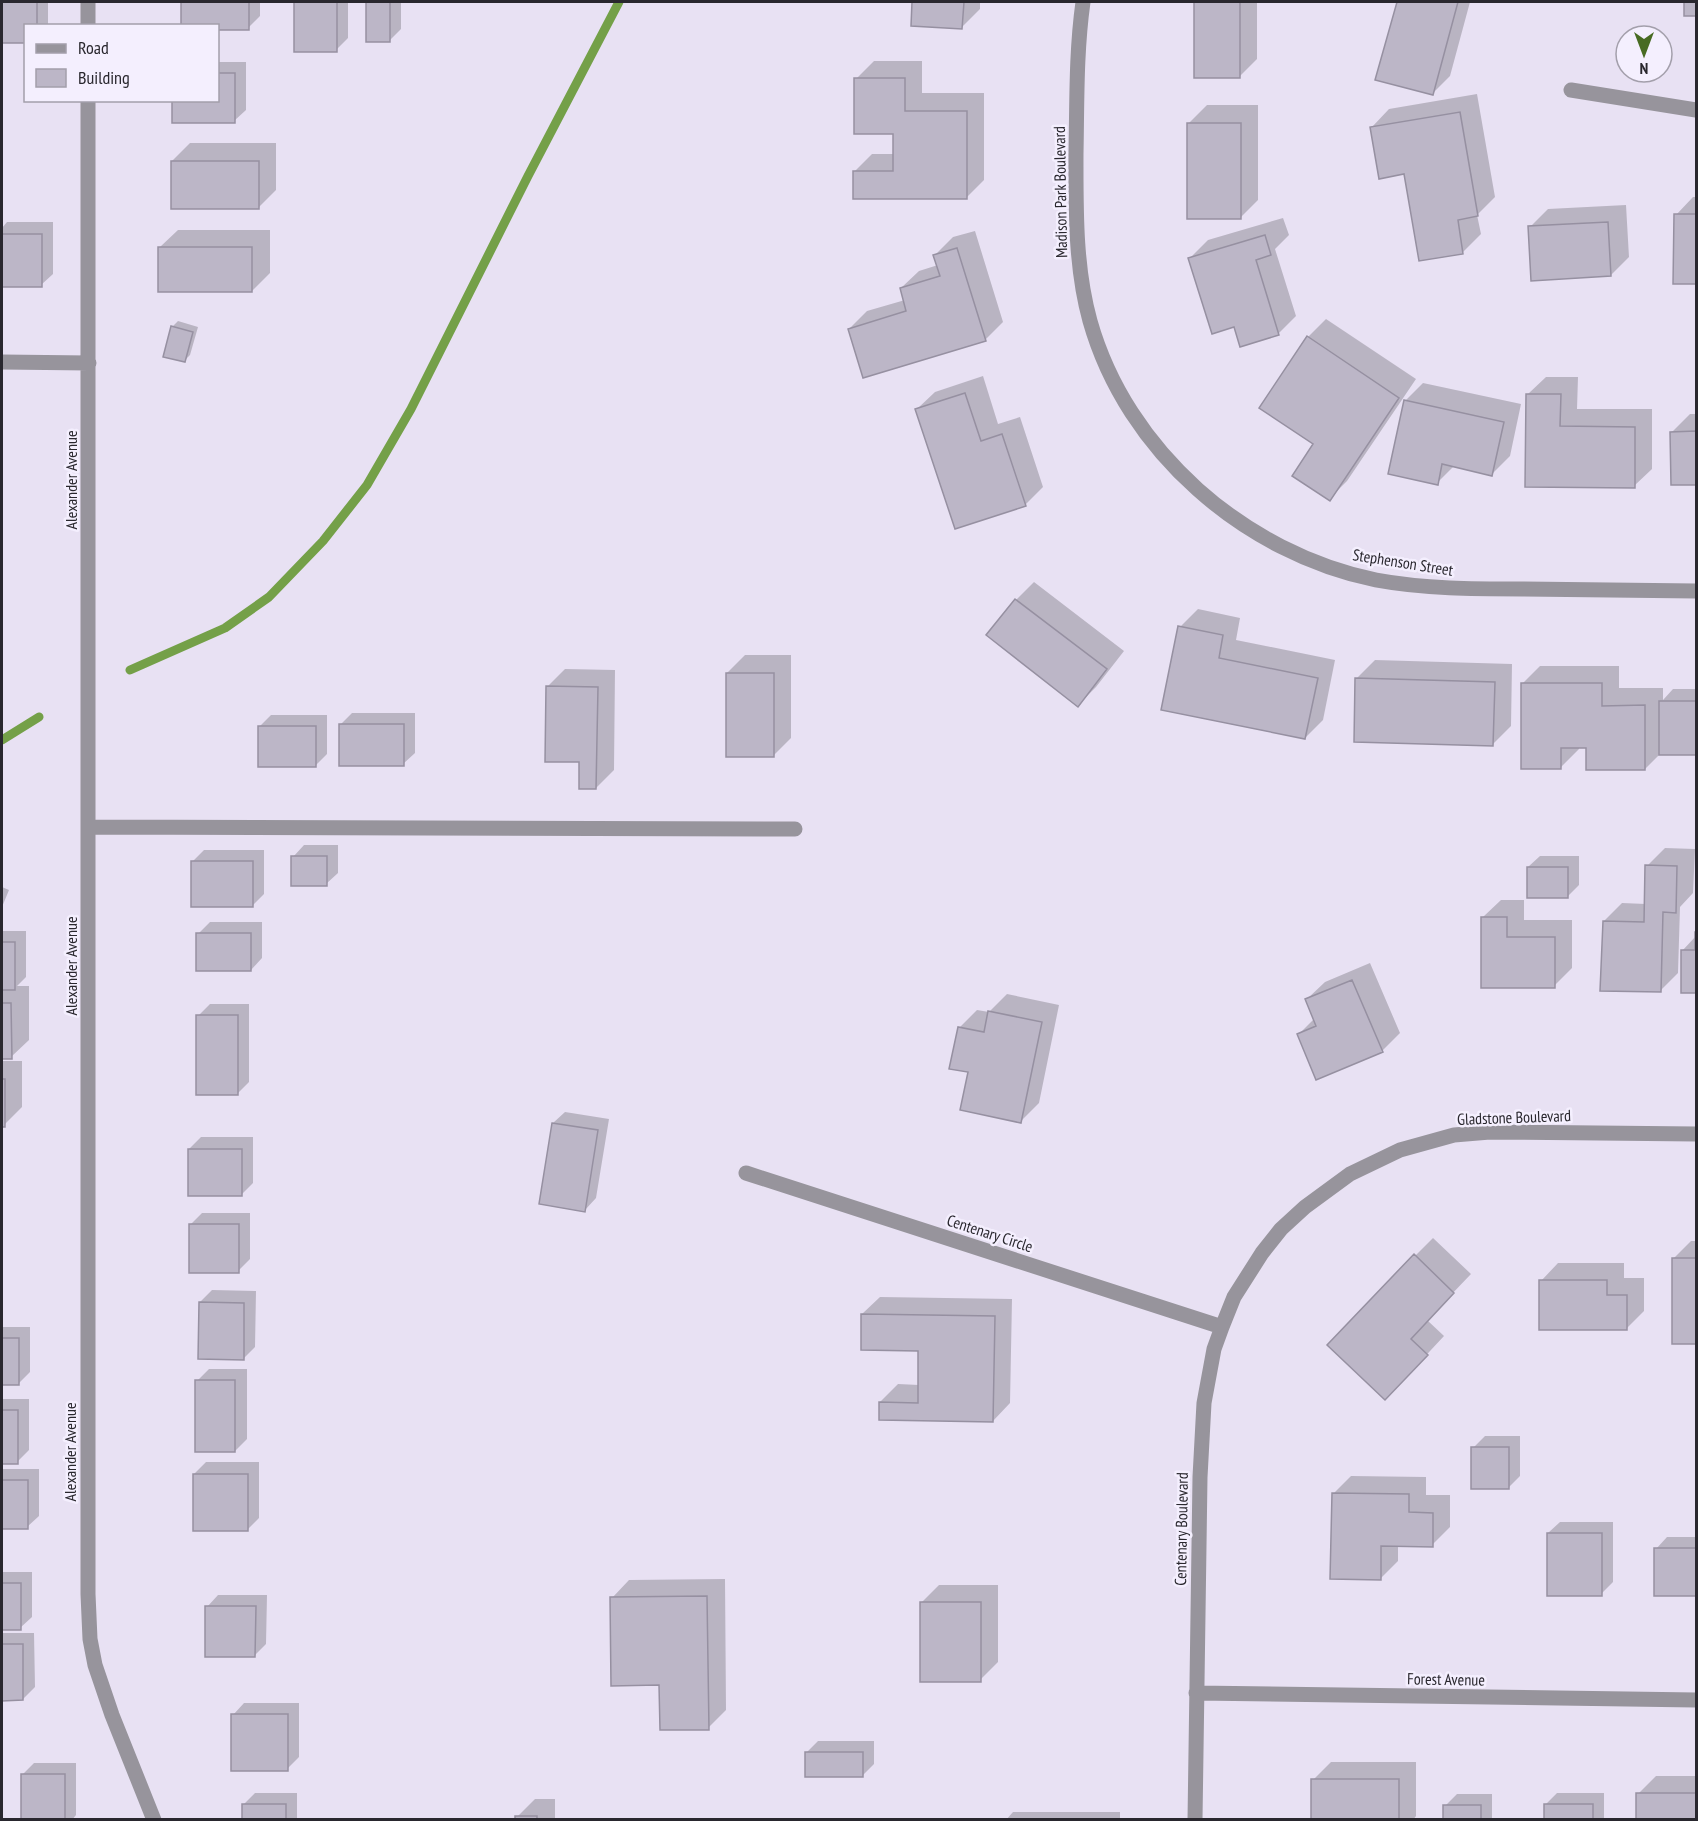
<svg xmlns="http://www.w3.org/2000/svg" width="1698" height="1821" font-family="'PT Sans Narrow',sans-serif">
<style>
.shadow{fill:#0003}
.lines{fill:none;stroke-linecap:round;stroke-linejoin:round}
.stream{stroke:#74a048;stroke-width:9}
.building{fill:#bcb6c7;stroke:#9690a1;stroke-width:1.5}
.minor{stroke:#97949c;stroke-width:15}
.labels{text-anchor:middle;stroke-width:5;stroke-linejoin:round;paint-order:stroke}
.street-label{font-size:16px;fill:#29272e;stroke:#f4effe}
</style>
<rect width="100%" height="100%" fill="#e8e1f3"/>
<path class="shadow" d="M2 2H48V26H26V41H2Z
M182 2H260V16L248 28H218V26H182Z
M295 2H348V38L336 50H295Z
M367 2H401V29L390 40H367Z
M914 2H980V9L962 27 913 25Z
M1196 2H1257V59L1239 77 1196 76Z
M1398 2H1470L1450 76 1432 94 1377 79Z
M874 61H922V93H984V180L966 198 854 172 872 154H894V132L856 79Z
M218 62H246V110L234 121 218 100Z
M1477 94 1495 197 1477 215 1481 234 1463 252 1372 127 1389 109Z
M1207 105H1258V200L1240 218 1189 123Z
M190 143H276V190L258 208 172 161Z
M1693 197H1696V282H1675L1676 215Z
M1626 205 1629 257 1611 275 1530 227 1548 209Z
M1283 218 1289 235 1275 249 1296 316 1278 334 1235 325 1190 258 1208 240Z
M7 222H53V274L41 285H2V228Z
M178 230H270V273L252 291 160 247Z
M975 231 1003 322 985 340 849 329 867 311 905 300 901 288 919 271 938 265 935 255 953 237Z
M1326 319 1416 379 1347 481 1329 499 1316 444 1308 337Z
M178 321 198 327 190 355 184 361 172 327Z
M983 376 998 424 1020 417 1043 487 1025 505 917 409 935 392Z
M1546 377H1578L1577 409H1652V469L1634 486 1527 485 1528 394Z
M1423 383 1521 404 1510 456 1492 474 1455 465 1437 483 1405 401Z
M1690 414H1696V484H1673L1672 432Z
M1034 582 1124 651 1096 687 1078 705 988 635 1016 600Z
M1198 609 1240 618 1236 640 1335 660 1323 720 1305 738 1180 627Z
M745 655H791V738L773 756 727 673Z
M1375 660 1512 664 1511 726 1493 744 1357 678Z
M1540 666H1619V688H1663V700L1673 689H1696V754H1660L1645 769 1588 747H1579V749L1561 767 1522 684Z
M565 669 615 670 614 770 596 788 581 761 547 687Z
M352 713H415V753L403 764 341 724Z
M271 715H327V754L315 766 259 727Z
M304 845H338V873L326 884 293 857Z
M1665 848 1695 849 1693 893 1680 907 1678 973 1660 991 1604 921 1622 903 1646 904 1647 866Z
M204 850H264V894L253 905 192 862Z
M1540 856H1579V885L1567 897 1528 867Z
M2 887 9 890 2 907Z
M1501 900H1524V920H1572V968L1554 986 1483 917Z
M210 922H262V958L251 970 198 934Z
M2 931H26V977L17 986H29V1040L11 1057H2Z
M1696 936V992H1682V951Z
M1370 963 1400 1033 1382 1051 1299 1034 1315 1018 1307 999 1325 982Z
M1007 994 1059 1005 1039 1103 1021 1121 970 1071 959 1028 977 1010 989 1012Z
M210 1004H249V1082L237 1094 198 1016Z
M2 1061H22V1107L4 1125H2Z
M565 1112 609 1119 596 1198 585 1210 553 1123Z
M201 1137H253V1183L241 1195 189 1149Z
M202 1213H250V1259L238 1271 190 1225Z
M1433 1238 1471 1274 1427 1320 1444 1336 1403 1380 1415 1256Z
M1691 1241H1696V1342H1673V1259Z
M1558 1263H1624V1278H1644V1311L1626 1329 1541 1281Z
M212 1290 256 1291 255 1347 243 1359 200 1302Z
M880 1297 1012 1299 1010 1403 993 1421 880 1402 898 1384 919 1385 920 1349 862 1314Z
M2 1327H30V1372L19 1383H2Z
M209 1369H247V1439L235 1451 197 1381Z
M2 1399H29V1450L17 1462H2Z
M1485 1436H1520V1476L1508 1488 1473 1448Z
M206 1462H259V1518L247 1530 194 1474Z
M2 1469H39V1516L27 1527H2Z
M1351 1476 1426 1477V1495H1450V1527L1432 1545H1398V1561L1380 1579 1333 1494Z
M1560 1522H1613V1582L1601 1594 1548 1533Z
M1667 1537H1696V1594H1656V1549Z
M2 1572H32V1617L20 1628H2Z
M725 1579 726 1710 708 1728 661 1684 612 1598 629 1580Z
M939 1585H998V1662L980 1680 921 1603Z
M218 1595H267L266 1644 254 1656 207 1607Z
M2 1633H34L35 1687 23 1699H2Z
M244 1703H299V1757L287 1769 233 1715Z
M818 1741H874V1764L862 1776 806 1753Z
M1331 1762H1416V1816L1413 1820H1313V1780Z
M34 1763H76V1815L72 1820H22V1775Z
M1656 1776H1696V1820H1638V1794Z
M255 1793H297V1820H243V1805Z
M1557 1793H1604V1820H1545V1805Z
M1457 1794H1492V1820H1445V1806Z
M535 1799H555V1819L579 1820H514Z
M1013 1812H1120V1820H1006Z"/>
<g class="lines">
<path class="stream" d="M130 670 225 628 269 597 323 541 367 485 411 409 528 176 619 2
M2 740 39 717"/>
</g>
<path class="building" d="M2 2H37V26H26V43H2Z
M181 2H249V30H218V26H181Z
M294 2H337V52H294Z
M366 2H390V42H366Z
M912 2H964L962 29 911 26Z
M1194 2H1240V78H1194Z
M1397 2H1458L1433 95 1375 80Z
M1684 2H1696V16H1684Z
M218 73H235V123H172V100H218Z
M854 78H905V111H967V199H853V171H893V134H854Z
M1460 112 1478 216 1458 220 1463 254 1419 261 1404 174 1379 179 1370 127Z
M1187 123H1241V219H1187Z
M171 161H259V209H171Z
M1674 214H1696V284H1673Z
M1608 222 1611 276 1531 281 1528 226Z
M2 234H42V287H2Z
M1265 235 1271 255 1256 260 1279 335 1240 347 1234 327 1212 334 1188 258Z
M158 247H252V292H158Z
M957 248 986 341 863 378 848 329 906 311 900 288 940 276 933 255Z
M171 326 193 332 185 362 163 357Z
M1307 336 1399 398 1330 501 1292 476 1313 444 1259 408Z
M965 393 981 441 1002 434 1026 506 955 529 915 409Z
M1526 394H1561L1560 426 1635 427V488L1525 487Z
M1404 400 1504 422 1492 476 1442 464 1438 485 1388 474Z
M1696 431V485H1671L1670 432Z
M1015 599 1107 669 1078 707 986 635Z
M1178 626 1223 635 1219 658 1318 678 1305 739 1161 710Z
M726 673H774V757H726Z
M1355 678 1495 682 1493 746 1354 742Z
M1521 683H1602V706L1645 705V770H1586V748H1561V769H1521Z
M546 686 598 687 596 789H579V762H545Z
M1659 701H1696V755H1659Z
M339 724H404V766H339Z
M258 726H316V767H258Z
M291 856H327V886H291Z
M191 861H253V907H191Z
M1645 865 1677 866 1676 913 1663 912 1661 992 1600 991 1603 921 1644 922Z
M1527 867H1568V898H1527Z
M1481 917H1507V937H1555V988H1481Z
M1695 932H1696V993H1681V950H1695Z
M196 933H251V971H196Z
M2 942H15V990H2Z
M1352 980 1383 1052 1316 1080 1297 1034 1316 1026 1305 999Z
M2 1003H11L12 1059H2Z
M988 1011 1042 1022 1021 1123 960 1110 968 1072 949 1069 958 1027 984 1032Z
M196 1015H238V1095H196Z
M2 1079H5V1127H2Z
M552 1123 598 1130 585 1212 539 1204Z
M188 1149H242V1196H188Z
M189 1224H239V1273H189Z
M1414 1254 1454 1293 1411 1339 1428 1355 1385 1400 1327 1345Z
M1672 1258H1696V1344H1672Z
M1539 1280H1607V1295H1627V1330H1539Z
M199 1302 244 1303V1360L198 1359Z
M861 1314 995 1316 993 1422 879 1420V1402L918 1403V1351L861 1350Z
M2 1338H19V1385H2Z
M195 1380H235V1452H195Z
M2 1410H18V1464H2Z
M1471 1447H1509V1489H1471Z
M193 1474H248V1531H193Z
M2 1480H28V1529H2Z
M1332 1493 1409 1494V1512L1433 1513V1547L1381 1546V1580L1330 1579Z
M1547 1533H1602V1596H1547Z
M1654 1548H1696V1596H1654Z
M2 1583H21V1630H2Z
M707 1596 709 1730H660L659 1685 611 1686 610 1597Z
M920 1602H981V1682H920Z
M205 1606H256L255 1657H205Z
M2 1644H23V1700L2 1701Z
M231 1714H288V1771H231Z
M805 1752H863V1777H805Z
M21 1774H65V1820H21Z
M1311 1779H1399V1820H1311Z
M1636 1793H1696V1820H1636Z
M242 1804H286V1820H242Z
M1544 1804H1593V1820H1544Z
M1443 1805H1481V1820H1443Z
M515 1816H537V1820H515Z"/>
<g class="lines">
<path class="minor" d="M88 2V26
M1083 2C1076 52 1077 103 1076 154 1076 209 1075 267 1090 321 1127 452 1245 553 1376 580 1425 589 1474 589 1523 589 1581 590 1639 590 1696 591
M1571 90 1696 110
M88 100V1594L90 1639 95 1665 112 1715 154 1820
M2 362 89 363
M89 827 795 829
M746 1173 1222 1327
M1196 1693 1696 1700
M1195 1820 1200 1477 1204 1403 1214 1349 1222 1327 1234 1297 1262 1253 1281 1229 1305 1207 1350 1174 1400 1150 1454 1135 1490 1132 1696 1134"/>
</g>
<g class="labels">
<g class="street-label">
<text transform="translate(1060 192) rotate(-91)" y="6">Madison Park Boulevard</text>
<text transform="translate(71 480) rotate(-90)" y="6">Alexander Avenue</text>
<text transform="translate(1403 562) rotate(9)" y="6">Stephenson Street</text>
<text transform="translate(71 966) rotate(-90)" y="6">Alexander Avenue</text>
<text transform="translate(1514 1117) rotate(-2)" y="6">Gladstone Boulevard</text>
<text transform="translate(990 1233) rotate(18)" y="6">Centenary Circle</text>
<text transform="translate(70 1452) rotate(-90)" y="6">Alexander Avenue</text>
<text transform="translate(1181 1529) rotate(-89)" y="6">Centenary Boulevard</text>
<text transform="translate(1446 1679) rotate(1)" y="6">Forest Avenue</text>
</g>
</g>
<rect width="1698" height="1821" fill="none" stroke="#29272e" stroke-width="6"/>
<rect x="24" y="24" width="195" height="78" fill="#f4effe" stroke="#a39fab" stroke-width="1.5"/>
<rect x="36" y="44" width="30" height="9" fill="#97949c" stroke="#a39fab" stroke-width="1.5"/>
<text x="78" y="54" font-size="18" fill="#29272e">Road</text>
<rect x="36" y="69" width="30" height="18" fill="#bcb6c7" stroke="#a39fab" stroke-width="1.5"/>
<text x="78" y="84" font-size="18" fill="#29272e">Building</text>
<g transform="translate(1644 54) rotate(180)"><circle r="28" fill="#f4effe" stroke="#a39fab" stroke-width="1.5"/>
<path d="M0-4.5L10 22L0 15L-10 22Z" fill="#486b23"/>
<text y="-9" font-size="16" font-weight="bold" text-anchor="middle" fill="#29272e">N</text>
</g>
</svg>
